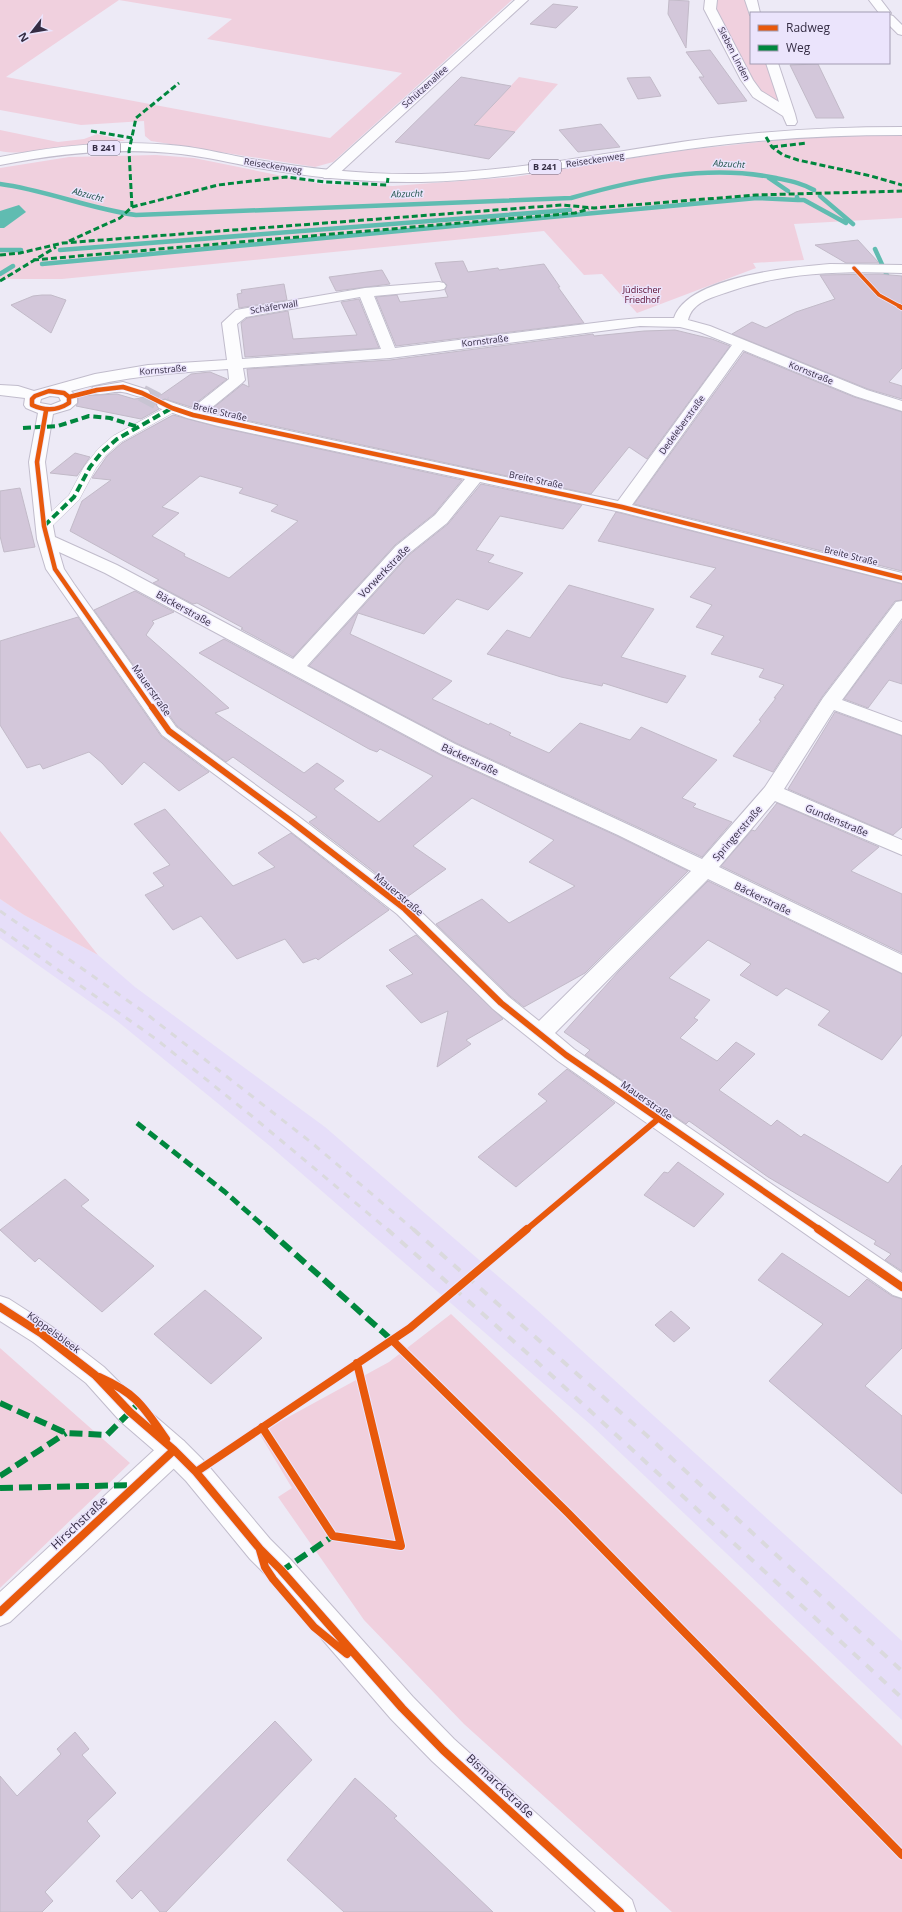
<svg xmlns="http://www.w3.org/2000/svg" width="902" height="1912" font-family="'Open Sans',sans-serif">
<style>
.built{fill:#e6def9}
.green{fill:#f0d0de}
.water{fill:#60bcb1}
.lines{fill:none;stroke-linecap:round;stroke-linejoin:round}
.stream{stroke:#60bcb1;stroke-width:4.5}
.building{fill:#d3c7da;stroke:#c2bac8;fill-rule:evenodd}
.minor-tunnel{stroke:#c8c4d2;stroke-width:17;stroke-dasharray:17 8;stroke-linecap:butt}
.pedestrian-casing{stroke:#c1bccc;stroke-width:1}
.minor-casing{stroke:#c1bccc;stroke-width:2}
.tertiary-casing{stroke:#c1bccc;stroke-width:2}
.primary-casing{stroke:#c1bccc;stroke-width:2}
.pedestrian{fill:#fcfcfe;fill-rule:evenodd}
.minor{fill:#fcfcfe;fill-rule:evenodd}
.tertiary{fill:#fcfcfe;fill-rule:evenodd}
.primary{fill:#fcfcfe;fill-rule:evenodd}
.rail-far1{stroke:#dad9dd;stroke-width:3;stroke-dasharray:7 7;stroke-linecap:butt}
.rail{stroke:#dad9dd;stroke-width:4;stroke-dasharray:9 9;stroke-linecap:butt}
.quiet-far3{stroke:#00873e;stroke-width:3;stroke-dasharray:6 3;stroke-linecap:butt}
.quiet-far2{stroke:#00873e;stroke-width:4;stroke-dasharray:8 4;stroke-linecap:butt}
.quiet-far1{stroke:#00873e;stroke-width:5;stroke-dasharray:10 5;stroke-linecap:butt}
.quiet{stroke:#00873e;stroke-width:6;stroke-dasharray:13 6;stroke-linecap:butt}
.cycleway-far3-casing{stroke:#ebe4fc;stroke-width:5}
.cycleway-far2-casing{stroke:#ebe4fc;stroke-width:6}
.cycleway-far1-casing{stroke:#ebe4fc;stroke-width:8}
.cycleway-casing{stroke:#ebe4fc;stroke-width:10}
.cycleway-far3{stroke:#e8590c;stroke-width:3.5}
.cycleway-far2{stroke:#e8590c;stroke-width:4.5}
.cycleway-far1{stroke:#e8590c;stroke-width:6}
.cycleway{stroke:#e8590c;stroke-width:8}
.labels{text-anchor:middle;stroke-width:3;stroke-linejoin:round;paint-order:stroke}
.far-street-label{font-size:9px;fill:#352d44;stroke:#ebe4fc}
.shield{fill:#ebe4fc;stroke:#6c647b;stroke-width:1}
.shield-label{font-size:9px;font-weight:bold;fill:#352d44}
.far-water-label{font-size:9px;font-style:italic;fill:#1a4e45;stroke:#ebe4fc}
.far-park-label{font-size:9px;fill:#5a0b2f;stroke:#ebe4fc}
.street-label{font-size:10px;fill:#352d44;stroke:#ebe4fc}
.near-street-label{font-size:12px;fill:#352d44;stroke:#ebe4fc}
</style>
<rect width="100%" height="100%" fill="#edeaf6"/>
<path class="built" d="M0 899 24 915 98 955 135 987 325 1127 536 1309 902 1641V1720L591 1425 270 1146 117 1021 0 938Z"/>
<path class="green" d="M0 0H119L6 77 330 138 402 73 207 39 232 19 119 0H512L333 162 315 167 151 141 145 136 144 121 81 125 0 110Z
M711 0H751V63H772L789 114 757 94Z
M519 77 558 84 515 132 474 125Z
M0 130 58 142 84 139 97 134 123 140 125 141 88 142 87 145C62 147 24 156 0 151Z
M902 135V218L794 224 804 260 753 263 756 268 637 313 602 274 584 275 544 231 62 279H0V168L69 157 156 155 194 158 322 184 393 186 514 177 677 151 778 140 815 137Z
M0 831 98 955 24 915 0 899Z
M451 1314 902 1746V1912H672L464 1724 364 1620 278 1497 292 1488 259 1433 389 1362Z
M0 1348 130 1463 0 1588Z"/>
<path class="water" d="M19 205 26 212 4 228H0V211Z"/>
<g class="lines">
<path class="stream" d="M769 178 788 191
M0 184C46 190 90 209 136 215L571 198C638 179 707 164 776 178 790 181 802 183 814 190
M820 196 853 224
M797 197 798 200H804L846 223
M875 249 890 282 902 292
M0 250H21
M60 250 570 210
M42 264 757 198 798 200
M0 274 13 266"/>
</g>
<path class="building" d="M669 0 689 1 686 48 668 14Z
M553 4 578 7 556 28 530 24Z
M710 50 747 101 718 104 699 77H704L686 52Z
M818 64 844 118H816L790 65Z
M461 77 511 86 474 125 515 132 489 159 395 142Z
M650 77 661 96 638 99 627 78Z
M601 124 620 147 578 152 559 130Z
M858 240 879 263H846L815 245Z
M463 261 468 272 498 268 499 270 544 264 560 287H558L584 323 396 346 376 297 397 295 400 302 448 297 445 290 447 285 442 281 435 263Z
M382 270 390 284 336 291 329 277Z
M879 274 902 276V368L889 382 902 386V399L868 389 732 334 752 322 766 328 796 312 835 299 820 275Z
M284 284 287 300 239 308 237 294 242 293 241 290Z
M42 295H51L66 300 51 333 11 305 33 296Z
M359 299 379 348 245 357 241 323 247 318 288 311 293 339 357 335 341 302Z
M675 330 712 339 730 346 647 459 629 447 591 494 208 412 243 384 249 387 247 369 390 360 593 334 594 336 644 331Z
M744 352 854 397 902 412V571L634 504Z
M210 372 227 379 191 407 165 399 159 401 156 404 159 409 141 419 76 406 78 403V396L117 394 134 399 144 398 148 397 151 394 150 389 161 395 191 374Z
M173 415 218 427 462 480 434 514 395 545 293 657 241 629 243 628 197 603 193 604 153 583 159 580 70 531 82 501 111 480 92 478 107 456 122 443ZM200 476 243 488 239 493 278 505 271 511 298 521 229 578 184 556 185 554 152 536 179 513 162 507Z
M75 453 90 457 77 476 50 473Z
M481 484 582 505 563 529 500 516 476 550 494 555 488 562 523 573 488 610 457 599 424 634 358 613 350 634 452 681 432 699 489 725 490 723 511 733 509 735 549 753 580 723 630 740 641 727 717 760 682 798 696 804 693 807 732 822 702 857 456 743 309 666 409 555 448 524Z
M20 488 35 547 4 552 0 536V491Z
M616 512 902 584V600L895 601 822 697 773 772 733 756 761 721 759 720 776 698H774L784 685 759 677 764 669 711 654 724 636 696 627 712 605 690 597 716 568 598 541Z
M569 585 654 609 621 657 686 676 667 703 603 683 602 686 561 677 487 654 507 630 530 638Z
M135 591 174 612 152 621 154 623 146 635 229 708 215 713 304 773 317 763 344 781 334 789 379 822 433 776 380 749 377 752 369 749 199 653 224 639 440 755 617 836 688 871 585 973 524 1007 510 996 436 924 482 899 509 923 575 886 529 862 554 840 472 798 413 846 446 869 407 897 309 822 317 817 233 757 226 762 177 726 94 610Z
M78 617 161 736 209 772 179 791 144 762 122 785 102 763 89 752 43 769 40 764 27 768 0 725V641Z
M902 621V684L889 680 868 708 844 699Z
M835 712 902 736V827L893 835 788 789Z
M777 803 879 847 851 871 902 894V953L721 866 752 830 755 831Z
M165 809 233 886 275 867 258 853 291 833 389 910 318 960 316 958 303 963 285 939 237 959 201 916 173 930 145 895 164 886 153 873 170 865 134 824Z
M708 881 902 974V1035L882 1060 818 1025 830 1011 786 988 777 996 740 975 751 964 708 940 669 978 710 1000 694 1018 698 1020 680 1038 717 1061 736 1042 755 1054 719 1090 771 1126 777 1120 801 1137 804 1134 888 1183 902 1165V1271L885 1260 891 1254 874 1244 876 1241 768 1177 689 1121 686 1124 585 1055 590 1050 564 1032 619 971Z
M416 935 503 1019 466 1040 471 1044 437 1067 448 1011 421 1023 386 986 413 974 389 950Z
M567 1069 615 1103 516 1187 478 1157 547 1101 538 1094Z
M678 1162 724 1194 694 1227 644 1195 664 1172 668 1173Z
M65 1179 89 1200 81 1206 154 1266 102 1312 39 1258 35 1262 0 1230Z
M782 1253 849 1297 867 1279 892 1296 902 1299V1348L865 1386 902 1416V1494L769 1381 823 1324 758 1280Z
M205 1290 262 1338 211 1384 154 1334Z
M671 1311 690 1328 674 1342 655 1325Z
M275 1721 312 1760 166 1912H160L141 1890 132 1899 116 1881Z
M75 1732 89 1749 82 1755 116 1793 87 1821 100 1836 45 1892 53 1901 42 1912H0V1776L17 1796 61 1754 57 1749Z
M355 1778 397 1816 394 1818 493 1912H344L287 1860Z"/>
<g class="lines">
<path class="minor-tunnel" d="M142 393 165 405"/>
<defs>
<path id="pedestrian" d="M172 404 176 405 178 408 176 411 121 442 106 455 96 468 79 500 49 529H39L37 526 39 523 69 495 84 467 98 449 113 436Z"/>
<path id="minor" d="M515 0H528L334 178H324L322 175 324 172Z
M705 0H717L716 9 753 80 761 91 779 102 766 63H778L795 114 797 122 795 125H787L783 116 753 97 741 80 704 9Z
M745 0H757L760 13H751L750 15Z
M869 0H881L891 13 890 15 893 16 902 25V35L898 34 889 25V13H879Z
M830 264 902 265V273C842 271 782 272 725 293 710 298 692 303 688 320L710 326 867 390 902 401V411L855 396 743 350 632 505 902 573V583L621 512 480 482 447 523 408 554 307 666 455 744 702 859 765 787 823 698 896 602 902 601V618L842 700 902 722V735L834 710 784 789 902 840V855L775 801 719 867 902 955V973L708 879 555 1033 574 1049 902 1273V1298L893 1295 558 1061 493 1009 397 914 284 826 162 735 46 569 37 539 29 462 38 413 26 408 24 405 25 398 0 395V385L18 386 34 391 95 374 148 365 227 360 222 323 236 310 365 288 439 282 444 283 446 286 444 289 439 290 374 296 395 348 618 320 640 318H674C687 277 792 267 830 264ZM360 297 381 349 242 359 237 324 246 317ZM640 326 680 327 700 332 732 345 618 501 205 413 242 383 245 380 243 368 390 358ZM228 369 229 379 191 409 165 400 159 402 157 405 159 408 187 418 218 426 465 479 435 515 396 546 293 659 117 565 55 537 53 526 45 462 53 414 70 409 77 403V397L71 391C123 376 175 373 228 369ZM50 396 59 397 61 401 51 405 40 403 41 399ZM59 552 105 573 441 754 618 835 691 871 539 1021 509 997 413 904 298 816 176 727 74 584 64 569Z
M123 382 148 390 150 393 148 396C138 399 132 393 122 392 113 391 103 396 93 393L91 390 93 387Z
M174 1437 184 1441 188 1450 184 1459 10 1622 0 1626V1592L164 1441Z"/>
<path id="tertiary" d="M0 1296 9 1299 51 1326 104 1367 140 1403 184 1441 206 1463 270 1539 291 1560 413 1697 454 1739 632 1900 636 1912H596L432 1761 391 1719 271 1580 250 1559 186 1481 164 1459 120 1421 86 1383 33 1342 0 1321Z"/>
<path id="primary" d="M902 127V135C830 135 759 139 688 149 599 161 511 180 421 182 367 183 311 177 258 168 232 163 207 157 181 154 120 147 60 153 0 165V157C60 145 120 139 181 146 207 149 232 156 258 160 311 169 367 175 421 174 511 172 599 154 688 141 759 131 830 127 902 127Z"/>
</defs>
<use href="#pedestrian" class="pedestrian-casing"/>
<use href="#minor" class="minor-casing"/>
<use href="#tertiary" class="tertiary-casing"/>
<use href="#primary" class="primary-casing"/>
<use href="#pedestrian" class="pedestrian"/>
<use href="#minor" class="minor"/>
<use href="#tertiary" class="tertiary"/>
<use href="#primary" class="primary"/>
<path class="rail-far1" d="M0 911 144 1012 312 1143 414 1230
M0 929 156 1039 253 1117 388 1230"/>
<path class="rail" d="M387 1229 536 1361 902 1698
M413 1229 653 1441 902 1671"/>
<path class="quiet-far3" d="M91 131 132 138
M766 137 772 147 783 155 798 160 871 176 902 185
M772 147 807 143
M132 207 129 151 136 118 179 83
M69 241 120 218 132 207 218 185 286 177 325 182 387 185 388 178
M0 255 20 253 63 243 562 205 594 208 756 195 902 191
M33 260 575 213 589 209
M0 281 56 247"/>
<path class="quiet-far2" d="M23 428 58 426 89 416 110 418 138 427
M44 526 74 497 90 467 102 452 117 439 172 408"/>
<path class="quiet-far1" d="M137 1123 225 1192 268 1230"/>
<path class="quiet" d="M267 1229 394 1342
M0 1403 66 1433 107 1435 140 1402
M0 1476 66 1433
M0 1488 136 1485
M280 1572 333 1536"/>
<defs>
<path id="cycleway-far3" d="M854 268 879 295 901 307"/>
<path id="cycleway-far2" d="M899 306 902 308
M49 391 64 393 69 397V403C57 411 45 411 32 405V399L35 396Z
M69 397 97 390 123 387 142 393 172 408 193 415 622 507 902 578
M46 411 37 462 44 526 55 569 152 708"/>
<path id="cycleway-far1" d="M152 707 169 731 291 821 405 909 501 1003 566 1055 820 1230
M526 1230 658 1119"/>
<path id="cycleway" d="M818 1229 902 1287
M0 1307 42 1334 95 1375 130 1412 174 1450 196 1472 260 1549 281 1570 402 1708 443 1750 620 1912
M393 1341 568 1513 902 1855
M99 1377C137 1394 143 1406 166 1439
M262 1427 333 1536 401 1546 357 1363
M196 1472 410 1328 527 1229
M260 1550 265 1567 273 1579 314 1627 347 1654
M0 1612 174 1450"/>
</defs>
<use href="#cycleway-far3" class="cycleway-far3-casing"/>
<use href="#cycleway-far2" class="cycleway-far2-casing"/>
<use href="#cycleway-far1" class="cycleway-far1-casing"/>
<use href="#cycleway" class="cycleway-casing"/>
<use href="#cycleway-far3" class="cycleway-far3"/>
<use href="#cycleway-far2" class="cycleway-far2"/>
<use href="#cycleway-far1" class="cycleway-far1"/>
<use href="#cycleway" class="cycleway"/>
</g>
<g class="labels">
<g class="far-street-label">
<text transform="translate(734 54) rotate(63)" y="3">Sieben Linden</text>
<text transform="translate(425 87) rotate(-42)" y="3">Schützenallee</text>
<text transform="translate(595 160) rotate(-9)" y="3">Reiseckenweg</text>
<text transform="translate(273 166) rotate(9)" y="3">Reiseckenweg</text>
<text transform="translate(274 307) rotate(-9)" y="3">Schäferwall</text>
<text transform="translate(485 341) rotate(-7)" y="3">Kornstraße</text>
<text transform="translate(163 370) rotate(-5)" y="3">Kornstraße</text>
<text transform="translate(811 373) rotate(22)" y="3">Kornstraße</text>
<text transform="translate(220 412) rotate(13)" y="3">Breite Straße</text>
<text transform="translate(682 425) rotate(-54)" y="3">Dedeleberstraße</text>
<text transform="translate(536 480) rotate(12)" y="3">Breite Straße</text>
<text transform="translate(851 556) rotate(14)" y="3">Breite Straße</text>
</g>
<g class="shield">
<rect x="88" y="141" width="32" height="14" rx="3"/>
<rect x="529" y="160" width="32" height="14" rx="3"/>
</g>
<g class="shield-label">
<text x="104" y="151">B 241</text>
<text x="545" y="170">B 241</text>
</g>
<g class="far-water-label">
<text transform="translate(729 164) rotate(3)" y="3">Abzucht</text>
<text transform="translate(407 194) rotate(-2)" y="3">Abzucht</text>
<text transform="translate(88 195) rotate(15)" y="3">Abzucht</text>
</g>
<g class="far-park-label">
<text x="642" y="293">Jüdischer<tspan x="642" dy="10">Friedhof</tspan></text>
</g>
<g class="street-label">
<text transform="translate(384 571) rotate(-46)" y="4">Vorwerkstraße</text>
<text transform="translate(184 608) rotate(29)" y="4">Bäckerstraße</text>
<text transform="translate(152 690) rotate(55)" y="4">Mauerstraße</text>
<text transform="translate(470 759) rotate(25)" y="4">Bäckerstraße</text>
<text transform="translate(837 820) rotate(23)" y="4">Gundenstraße</text>
<text transform="translate(737 833) rotate(-49)" y="4">Springerstraße</text>
<text transform="translate(399 894) rotate(40)" y="4">Mauerstraße</text>
<text transform="translate(763 898) rotate(26)" y="4">Bäckerstraße</text>
<text transform="translate(647 1100) rotate(35)" y="4">Mauerstraße</text>
<text transform="translate(54 1332) rotate(36)" y="4">Köppelsbleek</text>
</g>
<g class="near-street-label">
<text transform="translate(79 1523) rotate(-43)" y="4">Hirschstraße</text>
<text transform="translate(500 1786) rotate(43)" y="4">Bismarckstraße</text>
</g>
</g>
<rect x="750" y="12" width="140" height="52" fill="#ebe4fc" stroke="#a29bb2"/>
<rect x="758" y="25" width="20" height="6" fill="#e8590c" stroke="#a29bb2"/>
<text x="786" y="32" font-size="12" fill="#352d44">Radweg</text>
<rect x="758" y="45" width="20" height="6" fill="#00873e" stroke="#a29bb2"/>
<text x="786" y="52" font-size="12" fill="#352d44">Weg</text>
<g transform="translate(32 32) rotate(239)" stroke="#ebe4fc" stroke-width="3" paint-order="stroke">
<path d="M0-3L7 15L0 10L-7 15Z" fill="#352d44"/>
<text y="-6" font-size="11" font-weight="bold" text-anchor="middle" fill="#352d44">N</text>
</g>
</svg>
